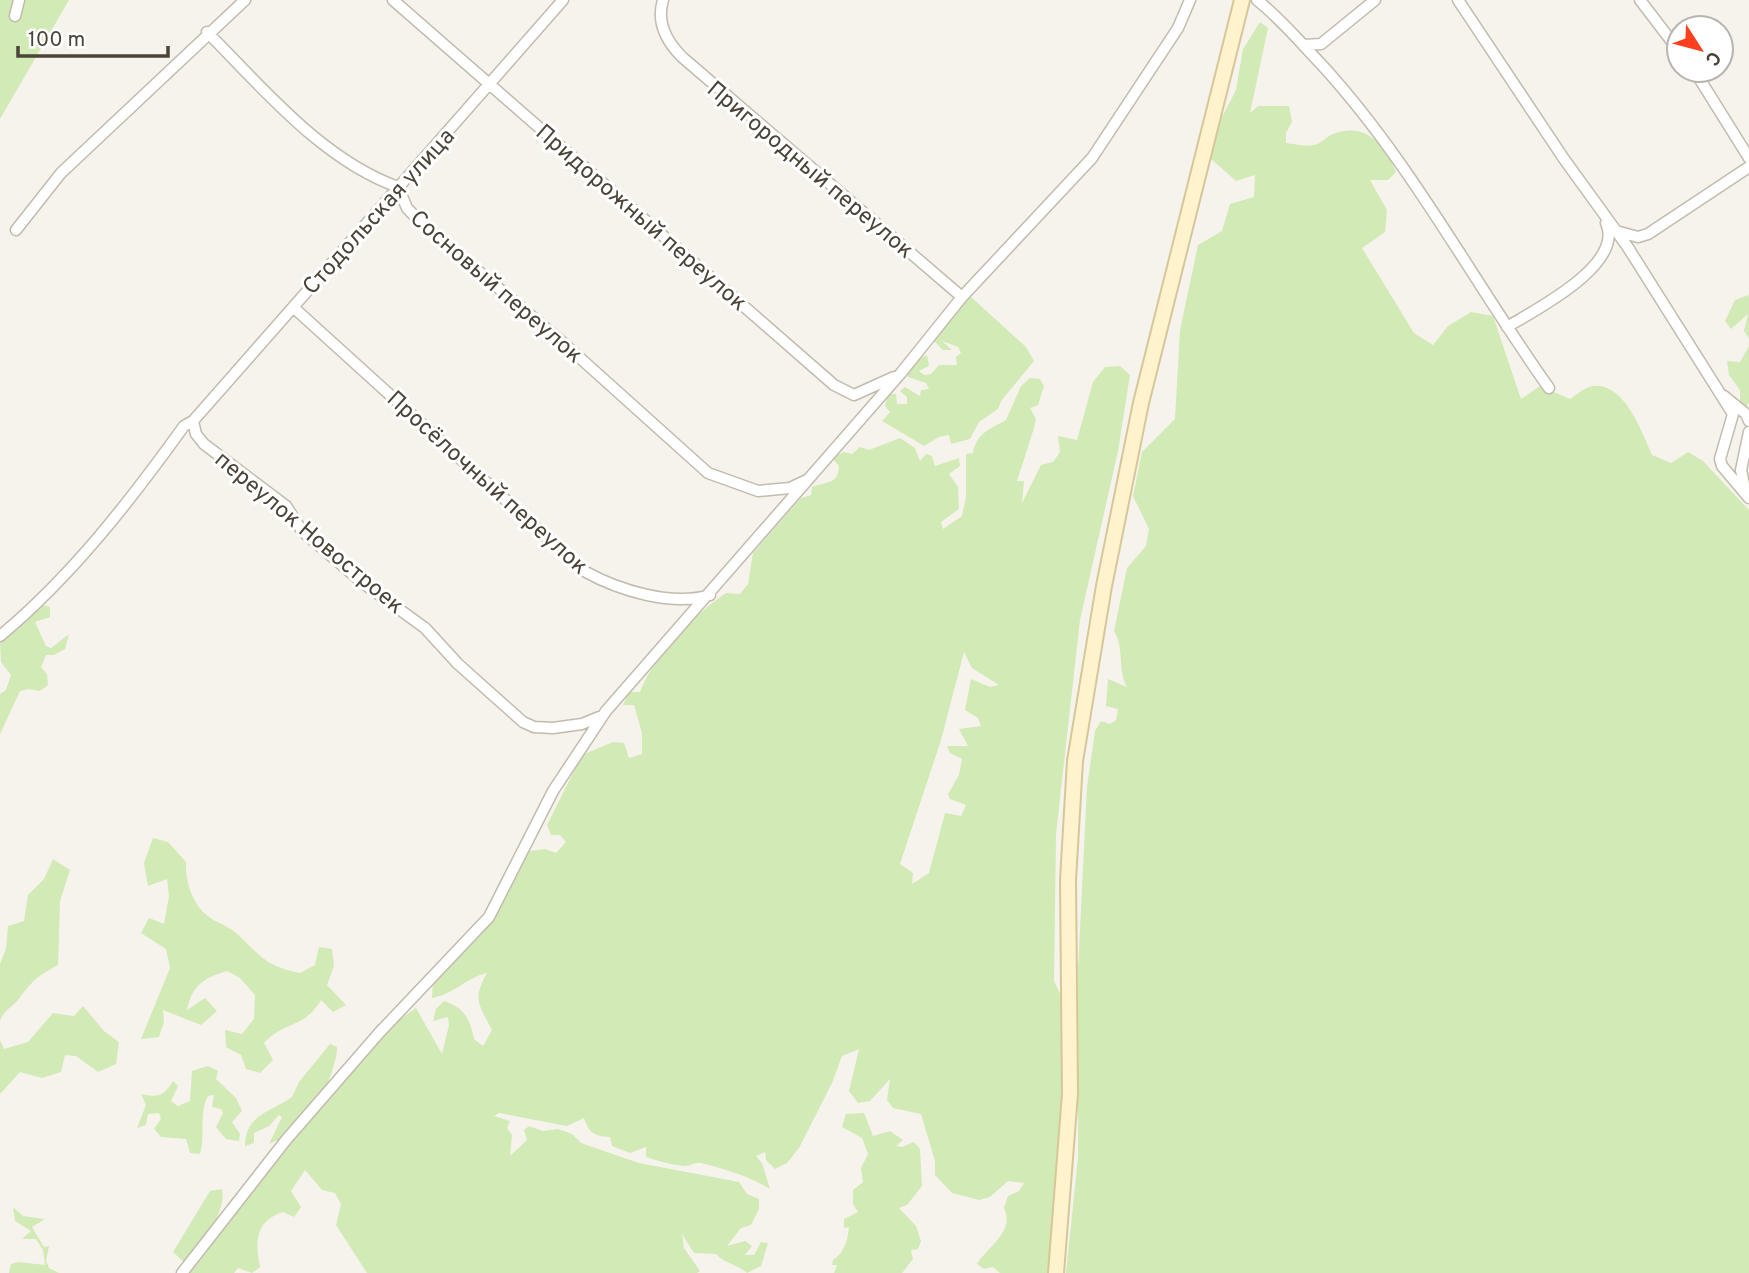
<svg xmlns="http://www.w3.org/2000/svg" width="1749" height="1273" font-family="Overpass,sans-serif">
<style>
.green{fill:#d2eab5;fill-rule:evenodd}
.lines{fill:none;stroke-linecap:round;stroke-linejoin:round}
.street-casing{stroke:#c2bbae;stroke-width:13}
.secondary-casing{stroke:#d6c79b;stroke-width:18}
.street{stroke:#fff;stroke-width:10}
.secondary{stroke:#fff3cd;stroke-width:14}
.labels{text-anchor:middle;stroke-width:6;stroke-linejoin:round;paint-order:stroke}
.street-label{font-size:23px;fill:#4b4439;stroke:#fff}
</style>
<rect width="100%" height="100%" fill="#f6f3ec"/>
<path class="green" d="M0 0H69L0 119Z
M1260 22 1268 28 1250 113 1258 106H1289L1292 122 1286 133V143C1294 144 1306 147 1314 145 1321 144 1327 136 1333 134 1365 122 1384 143 1396 172L1388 180H1370L1387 210 1385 232 1362 248 1414 333 1433 345 1448 326 1471 312 1493 316 1521 399 1540 386 1570 399C1576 395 1583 389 1589 387 1623 377 1642 433 1652 455L1671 463 1688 452 1703 461 1749 510V1273H1066L1078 1157V970L1087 787 1095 731 1101 721 1110 724 1116 720 1118 709 1106 706 1108 679 1127 687C1117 669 1125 649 1114 631L1127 568 1146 546 1149 529 1133 496 1142 452 1175 419 1180 330 1198 245 1222 231 1230 204 1254 197 1255 175 1236 181 1210 158 1220 121 1236 90 1243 49Z
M1748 295 1749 297V339L1744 331 1748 314 1731 329 1725 321 1735 300Z
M971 297 1026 347 1034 361 1001 401 998 409 979 422 970 439 951 444 949 435 939 437 924 446 882 421 890 412 885 406 888 394H896L897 404H907V397L900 391 905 387 920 396 921 390 929 389 926 383 908 377 906 372 919 359 927 355 929 366 919 371 924 375 931 374 939 365H957L956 357 961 353 958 347 942 341 952 350H943L934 341 961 302Z
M1749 346V403L1745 408 1740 404V390L1729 375 1727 361 1740 362Z
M1120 366 1130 375 1118 451 1080 620 1056 834 1054 981 1063 1000V1095L1050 1273H1000L993 1267 984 1269 977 1264C989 1245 1015 1232 1004 1208L1008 1196 1019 1191 1024 1183 1008 1181 990 1197 979 1200 952 1193 935 1175V1161L921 1114 893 1108 887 1100 890 1079 870 1101 858 1103 849 1091 859 1049 842 1056 832 1083 799 1148 787 1163 775 1169 766 1160 765 1152 756 1156 762 1163 770 1189C749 1176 725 1169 701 1163 696 1162 690 1166 685 1166 671 1165 659 1161 646 1157V1147L630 1153 612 1146 610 1137C594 1136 589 1133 584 1118L567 1126 499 1113 494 1116 510 1121 507 1128 512 1135 510 1156 527 1140 524 1130 529 1126 543 1131 558 1129 572 1134 581 1143 639 1163 739 1182 747 1194 759 1199V1209L751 1225 741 1228 727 1246 745 1241 752 1246 745 1255H754L761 1242 768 1243 761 1266 747 1273C737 1264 725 1264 716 1254L694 1253 682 1234 684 1248 700 1271 697 1273H367L336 1225 341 1204 335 1193 322 1190 305 1170 291 1191 301 1207 294 1217 283 1212C255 1221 255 1242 260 1267L252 1273 238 1268 234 1273H186L306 1122 399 1020 416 1008 442 1054 449 1025 448 1017 433 1021 436 1009 444 1001C464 1008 470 1018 474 1039L483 1046 492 1030C479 1005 472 999 487 973 466 978 454 994 432 998L433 981 496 916 530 851 545 849 556 853 566 842 560 835H551L547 825 582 755 613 742 624 743 629 758 642 754V733L634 705H623L629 692H640C655 654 691 617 726 593L740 594 748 584 753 553 801 498 811 495 812 487C827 481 838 485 839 466L832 458 844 452 852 454 860 447 869 450 900 438 915 448 920 461 926 454 932 456 935 466 959 458 960 466 949 474 958 487 959 509 941 522 943 529 962 516 966 497V454L973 453C976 433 992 428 1006 420L1021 386 1030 378 1040 379 1044 386 1038 405 1030 408 1036 419 1034 428 1017 481H1024L1022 503 1041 465 1053 462 1060 452 1058 436 1077 440 1093 382 1105 367ZM964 652 972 668 999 685 990 687 971 679 965 710 978 718 981 726 959 729 968 746H947L950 753 962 759 959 775 948 794 950 799 966 805 961 816 945 813 929 873 912 884 913 873 900 864 941 740Z
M43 605 50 607V617L35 622 46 646 51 648 69 634 65 649 54 655H46L41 667 47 674 48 685 40 691 29 689 20 691 0 734V694L6 690 11 675 1 662 0 641Z
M153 838 168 842 186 862C185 880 192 904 208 916 216 923 229 926 236 933 261 956 265 966 300 973L315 965 319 947 332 949 334 966 327 985 346 1005 333 1012 321 1000C304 1029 286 1020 264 1043L273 1060 260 1073 246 1069 241 1055 226 1047 225 1030 242 1034 254 1019 255 995 240 978 227 971C204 978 192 985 187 1010L205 998 217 1011 201 1025 163 1010 164 1022 159 1037 141 1039 170 968 166 949 141 933 149 918 164 924 169 896 167 879 148 886 144 863Z
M53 859 70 870 60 901 58 965C34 978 33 981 17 1001 10 1009 4 1010 0 1021V964L6 949 8 926 24 921 28 895 44 879Z
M83 1006 104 1031 119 1042 116 1064 98 1072 76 1056 65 1055 61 1072 42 1078 20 1072 0 1094V1040L4 1049 28 1042 53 1013 74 1016Z
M330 1044 337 1047C338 1056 329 1082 324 1091L278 1140 269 1144 282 1117 279 1115 269 1126 254 1133V1143L245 1146C245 1114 273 1111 292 1097L299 1082Z
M208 1066 218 1071 216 1079 236 1098 242 1111 232 1122 240 1134 239 1141 226 1139 216 1127 223 1113 221 1109 212 1107 214 1095 208 1096C198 1115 206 1134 200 1154L190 1153 186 1139 161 1137 154 1129 161 1119 159 1113 148 1114 146 1125 137 1128 146 1105 141 1094C158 1098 164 1096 173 1081L178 1086 171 1101 178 1106 190 1101 192 1071Z
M864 1113 873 1136 890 1131 903 1140 896 1146 902 1147 914 1142 920 1149 922 1186 907 1205 899 1208 916 1226 921 1241 918 1249 911 1250 913 1259 902 1273H834L837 1265H832L833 1260C844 1254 848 1239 849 1227L844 1228V1219L858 1212 853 1204V1190L863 1182 861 1168 868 1154 862 1138 842 1127 846 1114Z
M222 1189C227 1214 200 1244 185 1263L173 1252 210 1191Z
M13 1207 23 1216 45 1219 32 1227 44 1247 49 1246 46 1261 49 1268 59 1273H3H9L11 1264 18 1262 45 1265 43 1250 36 1239H22L31 1231 15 1221Z"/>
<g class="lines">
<defs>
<path id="street" d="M393 0 834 385 854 395 894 377
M663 0C656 23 667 42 682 57L962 297
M1257 0C1281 19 1300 42 1321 64 1411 162 1472 280 1549 388
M1458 0 1564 159 1627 246 1733 414 1720 459 1722 466 1749 498
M1640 0 1679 51
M15 16 19 0
M207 32C263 88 322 160 398 187L407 208 420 222 560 340 708 473 758 491 790 488 807 480
M1303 45 1321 44 1375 0
M1694 70 1749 158
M16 230 61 173 245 0
M1616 231 1638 237 1648 234 1749 167
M293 307 584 571C618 590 672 607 710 595
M1507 327C1537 309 1625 264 1606 223
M1724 396 1746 414 1749 421
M193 421 563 0
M193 421 196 434 204 444 286 506 302 531 363 583 425 628 458 664 523 722 534 727 553 728 582 724 599 717
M1745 489 1741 470 1749 432
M0 636C72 576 130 501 184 426L193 421
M182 1273 286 1140 379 1033 489 917 553 791 606 711 901 373 962 297 1092 158 1178 28 1190 0"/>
<path id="secondary" d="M1056 1273 1070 1094 1068 880 1075 761 1104 586 1141 403 1242 0"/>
</defs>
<use href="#street" class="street-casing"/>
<use href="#secondary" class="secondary-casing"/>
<use href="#street" class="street"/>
<use href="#secondary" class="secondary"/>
</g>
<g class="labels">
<g class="street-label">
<text transform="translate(811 169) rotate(40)" y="8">Пригородный переулок</text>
<text transform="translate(378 211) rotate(-48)" y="8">Стодольская улица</text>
<text transform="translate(642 217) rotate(41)" y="8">Придорожный переулок</text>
<text transform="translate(497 286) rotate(41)" y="8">Сосновый переулок</text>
<text transform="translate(488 482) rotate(42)" y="8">Просёлочный переулок</text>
<text transform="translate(310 532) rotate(40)" y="8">переулок Новостроек</text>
</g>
</g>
<g transform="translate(1700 49) rotate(126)"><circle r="33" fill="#ffffff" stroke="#b7b4b0" stroke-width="2"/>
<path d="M0-5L12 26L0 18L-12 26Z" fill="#fc3f1d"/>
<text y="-10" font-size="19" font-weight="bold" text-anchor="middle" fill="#4b4439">С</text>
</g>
<path d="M18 46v10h150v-10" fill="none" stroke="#4b4439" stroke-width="3.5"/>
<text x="28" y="46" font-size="21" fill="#4b4439" stroke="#ffffff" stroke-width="5" paint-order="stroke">100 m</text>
</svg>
